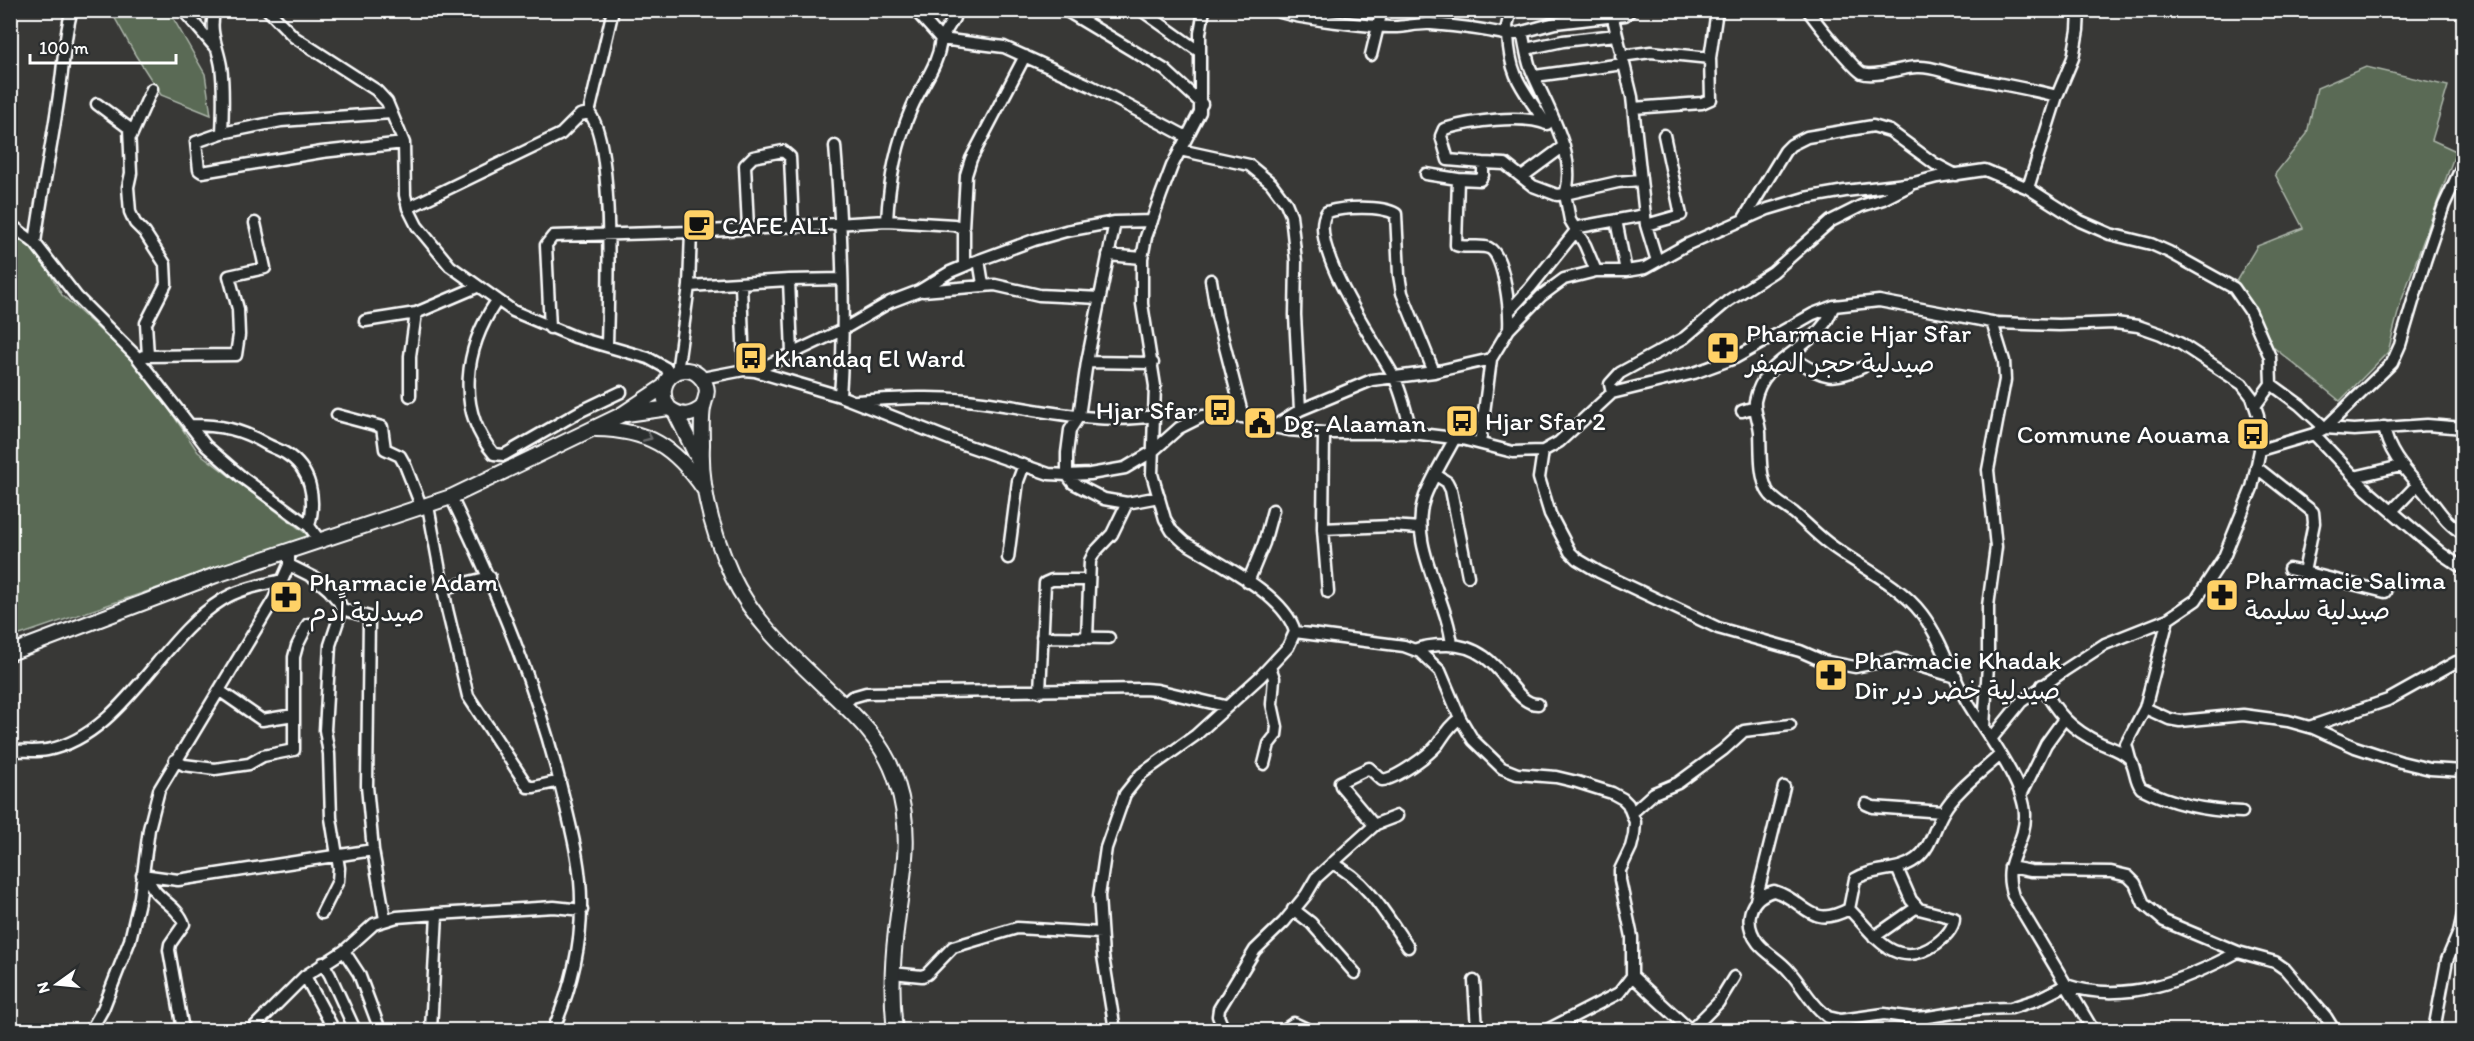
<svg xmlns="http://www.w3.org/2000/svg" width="2474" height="1041" font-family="Itim,'Playpen Sans Arabic',sans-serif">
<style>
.green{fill:#5a6b54;stroke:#acb5aa;stroke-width:1.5}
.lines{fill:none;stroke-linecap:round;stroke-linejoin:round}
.minor-casing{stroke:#fff;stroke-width:15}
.tertiary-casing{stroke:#fff;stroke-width:18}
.minor{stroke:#2a2d2e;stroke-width:10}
.tertiary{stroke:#2a2d2e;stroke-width:14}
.oneway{stroke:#6a6c6d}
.labels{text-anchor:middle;stroke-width:5;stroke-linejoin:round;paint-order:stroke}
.poi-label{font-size:26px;fill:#fff;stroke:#2a2d2e;text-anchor:start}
</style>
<rect width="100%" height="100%" fill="#383836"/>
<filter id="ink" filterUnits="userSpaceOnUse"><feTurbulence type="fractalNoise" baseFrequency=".0167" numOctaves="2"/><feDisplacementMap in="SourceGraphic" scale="12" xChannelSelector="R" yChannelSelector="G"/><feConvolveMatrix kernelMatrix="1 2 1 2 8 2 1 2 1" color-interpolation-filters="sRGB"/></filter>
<g filter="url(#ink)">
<path class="green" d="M111 11H169L205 74 211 115 161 95 136 56Z
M2366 67 2448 86 2432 140 2456 151 2400 305 2388 352 2340 401 2273 347 2235 283 2257 246 2303 228 2275 174 2307 134 2317 88Z
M10 234 19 236 41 257 62 295 142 369 198 452 309 536 11 638Z"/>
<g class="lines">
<defs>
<path id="minor" d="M183 10 214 46
M215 10C208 30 218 47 221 66 224 88 223 111 222 133L281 121 391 113
M268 10 294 37 376 90 387 102 404 143 405 195 408 208 417 226 450 266 513 311 575 337 648 358 666 368 670 376
M1065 10 1165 70 1202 104
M1141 10 1200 52
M1276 10C1285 18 1378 27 1394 27 1406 27 1418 23 1431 24 1457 26 1483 29 1508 35 1510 80 1524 89 1546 124
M1511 10 1507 26 1508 35 1522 32C1525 43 1526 56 1530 67 1544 102 1579 156 1565 194L1618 182 1640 180
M1611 10 1632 97 1646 225 1657 261
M1808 10C1814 20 1854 69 1862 73 1875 78 1903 67 1917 67 1931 66 1940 71 1953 74 1987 82 2022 87 2057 96
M1522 32 1555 23 1625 15 1631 10
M941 39 1004 47 1091 86 1187 137
M941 39 954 18V10
M1526 49 1563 41 1616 35
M1371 55 1382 10
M1621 56 1651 52 1710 58
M1535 76 1623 64
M97 104 129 128 131 173 128 187 130 212 135 223 145 233 165 264 166 284 146 323 148 356
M1633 108 1702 103 1711 99 1710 58 1717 10
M589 113 613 10
M222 133 196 142 199 170 202 172 322 152 404 143
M131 136 152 89
M835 146C842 229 846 313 840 396
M1180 150 1249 165 1271 183 1286 203 1291 215 1296 261 1295 315 1300 410
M1483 163 1505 164 1533 186 1557 195 1565 194 1570 220 1585 245 1596 271
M1426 174 1458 179 1456 245C1466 249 1479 244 1489 248 1505 255 1510 313 1509 329
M1522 177 1564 146
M1458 179 1480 180 1483 175V163L1448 160 1441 136 1444 129C1472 121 1520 114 1547 124
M2028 188 2057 96 2073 58 2078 30 2079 10
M408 208 561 134 580 115 589 113C615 141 608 302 607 345
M1616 220 1626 271
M1743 220 1785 151 1791 145 1807 137 1873 126 1890 131 1935 164 1956 175
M887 221C889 180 896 144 912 107 923 82 938 67 941 39L915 10
M1115 222 1087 362 1079 416 1070 430 1067 453V475L1073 483 1104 499 1127 503 1159 497
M10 224 35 243 77 297 136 356 206 446 243 478 309 526 320 541
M1646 225 1681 215 1664 135
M748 228 745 165 753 157 783 151 790 157 793 225
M963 228 966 175 971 159 1025 56
M35 243C42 191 53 140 60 88 64 62 64 36 72 10
M1108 255 1142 258
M979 260 983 284
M789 280 792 353
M1211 280 1217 316 1243 417
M741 284 744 370
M689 286 789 280 842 279
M923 291 995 285 1039 295 1100 298
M496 302C465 348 455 408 494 454L504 455 579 412 621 392
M1834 306C1831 311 1829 317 1826 322 1805 352 1762 361 1755 401 1754 411 1759 421 1760 432 1761 450 1759 473 1767 490 1772 500 1785 506 1794 513 1806 523 1816 534 1828 543 1858 566 1898 583 1922 614 1941 639 1950 670 1965 698 1981 727 2024 781 2025 814 2026 847 2000 860 2013 896L2093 1030
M1510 310 1530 288 1579 227 1645 215
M365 321 416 313
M550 328 546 245 553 236 691 232 887 221 954 225 963 228 964 231V266
M143 356 236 355 239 335 238 309 229 276 265 268 255 223
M1789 356C1821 374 1827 384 1863 367
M1491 359 1509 329 1541 296 1564 279 1596 271H1626L1645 268 1686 245 1768 209 1805 198 1845 191 1914 183 1937 177 1985 170 2028 188 2080 221 2110 234 2151 244 2169 252 2234 288 2250 311 2270 357 2271 384 2255 406
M1087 362 1153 363
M755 371 842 330 890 302 919 291 950 272 974 262 1034 240 1066 231 1115 222 1152 221
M677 372 689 286 691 232
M702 378 744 370 755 371 840 396 957 442 1049 474 1067 475 1090 474 1125 468 1152 452 1179 428 1203 416 1243 417 1273 427 1289 430 1324 433H1412L1462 439 1513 452 1543 451 1559 442 1612 393 1694 373 1735 358 1813 314 1834 306 1879 301 1997 323 2059 325 2115 323 2138 326 2161 334 2181 344 2242 384 2252 397 2258 415 2260 450 2252 488 2224 557 2196 600 2168 619 2105 644 2065 670 2021 702 1991 739
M2271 384 2300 405 2325 428 2392 363 2400 345 2425 261 2444 205 2464 162
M1612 393 1610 384 1620 373 1684 338 1728 301 1773 272 1831 221 1861 206 1883 199 1909 186
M410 396V356L416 313 477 287
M856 401C892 399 930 396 966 400 1028 406 1091 426 1154 416
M1742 411 1755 407
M337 415 382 427 385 449 400 456 405 465 422 508
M189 425C221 425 241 429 268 445 274 448 280 450 285 453 312 469 316 499 309 526
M1273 427 1300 410 1372 380 1434 372 1491 359 1480 443
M2384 427C2388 454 2408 473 2425 493 2438 509 2446 524 2464 534
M1324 433 1323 529 1328 592
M1412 433C1406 414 1402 392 1393 375 1377 345 1305 242 1327 212 1343 207 1381 205 1396 214L1399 275 1402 293 1434 372
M2314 434 2367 490 2442 554 2464 569
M2260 450 2314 434 2325 428 2354 430 2427 425 2464 428
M1543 451 1539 478 1550 514 1570 552 1577 559 1599 572 1718 628 1800 651 1823 661 1855 667 1896 659 1956 677
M2256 467 2313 512 2314 523 2304 572 2385 592
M1436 475 1447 482 1451 490 1468 576
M2354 477 2401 466
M451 497C497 592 537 688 562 791 571 829 582 867 581 907 581 951 570 991 553 1030
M428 506 447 609 468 696 528 787H534L560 781
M2392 511 2417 485
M1323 529 1391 526 1420 528
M1008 558 1018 481 1024 465
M289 565 315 578 329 590 339 602 342 609 330 645 325 730 329 754 331 818 339 868 338 881 322 913
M2289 569 2304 572
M1248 582 1264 543 1273 510
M444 588 490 577
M342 609 369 617 367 786 373 850 385 919
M1295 632 1404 646 1420 652 1440 671 1460 718 1473 740 1502 768 1517 774 1556 777 1577 782 1612 793 1623 799 1628 804 1635 822 1634 835 1631 847 1620 870V880L1632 937V976L1690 1030
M1042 637 1109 638
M1087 638 1090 561 1094 553 1112 534 1127 503
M1452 645C1447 597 1407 543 1425 496 1433 476 1445 457 1455 438
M1414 650C1424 646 1435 645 1446 645 1502 644 1510 705 1538 704
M2042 685C2055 712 2072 730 2100 743 2109 747 2121 750 2129 758 2136 766 2134 779 2141 788 2172 804 2207 811 2242 812
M220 691 262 720 294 715
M1040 692 1045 583 1052 580H1088
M844 704 852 697 866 693 1144 689 1157 690 1225 706
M2145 708 2169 719 2180 721 2243 715 2288 721 2313 728 2355 747 2401 762 2430 769 2464 771
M1984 727 1988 665V606L1996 547 1988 470 2005 380 2004 361 1992 322
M2309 727 2388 700 2456 662
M10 751C23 750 35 752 47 750 122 736 160 638 222 600 239 589 262 585 282 580
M2130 759 2126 744 2145 708 2168 619
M175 760 184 765 215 769 249 764 263 756 294 750V657L297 646 308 624
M1264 764 1269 744 1276 735 1277 727 1272 704 1274 678 1270 667
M2021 795 2046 744 2064 719
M1866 804 1873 807 1943 812
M1633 812 1654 793 1678 783 1723 750 1744 731 1790 725
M1374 825 1341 786 1340 782 1369 768 1382 780C1396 779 1429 755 1438 744 1445 734 1449 726 1460 718
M1332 863C1368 881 1386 915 1408 947
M2010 867 2031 871 2111 872 2128 876 2135 883 2144 904 2164 921 2238 952 2275 962 2285 969 2326 1017 2334 1030
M142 875 178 880 373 850
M148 876C152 899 177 903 184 924L170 944 169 950 183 1030
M1756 900 1784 787
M1293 909 1311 923 1355 973
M1849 909C1809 930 1807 901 1774 891 1748 897 1743 923 1758 943 1767 954 1780 960 1789 971 1801 984 1808 999 1821 1011L1828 1017 1841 1020 1884 1014 1913 1018 1928 1017 1978 1009 2011 1008 2036 1000 2066 985C2125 1005 2186 980 2238 952
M1849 909 1855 879C1873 867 1898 873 1916 859 1932 847 1934 827 1944 811 1955 791 1983 771 2000 755
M1849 909C1874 934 1895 973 1936 944 1944 938 1954 928 1954 918L1919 909 1911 900 1897 868
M1874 937 1917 907
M344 951 359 974 380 1030
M323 963 330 975 355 1030
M892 973 922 976 927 974 953 947 1017 928 1101 933
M305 976 334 1030
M1474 981 1477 1030
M1913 1018 1930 1030
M91 1030 103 1009 130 940 140 897 149 829 159 790 274 599 289 565V551
M251 1030 305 976 344 951 374 924 397 917 437 914
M431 1030 437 914 554 907 582 910
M1115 1030 1103 956 1099 896 1106 848 1125 794 1141 774 1196 735 1260 677 1288 647 1295 632C1285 594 1216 562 1184 542L1172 531 1165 519 1152 474 1155 386 1142 304V258L1146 237 1161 195 1172 166 1200 112V33L1204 10
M1224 1030 1218 1016 1219 1009 1255 950 1284 922 1306 895 1316 878 1376 824 1397 816
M1284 1030 1294 1023 1309 1030
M1547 1030 1619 993 1632 976
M1691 1030 1718 1003 1734 977
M1790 1030 1791 1028
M2434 1030 2447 960 2459 932 2464 910"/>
<path id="tertiary" d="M703 407C691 417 681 417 669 408 651 381 684 356 702 379 711 390 705 397 703 408 701 420 702 433 702 445 700 489 714 536 732 576 753 621 793 657 828 690 857 717 886 744 897 783 914 837 902 877 896 931 892 964 891 997 895 1030
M626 414 669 408
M676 414 700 463
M596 429C648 430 674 446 704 489
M10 653 216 575 451 497 621 415 663 387"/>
</defs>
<use href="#minor" class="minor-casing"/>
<use href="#tertiary" class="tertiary-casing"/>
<use href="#minor" class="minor"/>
<use href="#tertiary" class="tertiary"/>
</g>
<defs><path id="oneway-chevron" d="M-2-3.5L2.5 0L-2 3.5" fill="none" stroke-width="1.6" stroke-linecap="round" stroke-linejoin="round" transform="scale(1.5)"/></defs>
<use class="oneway" href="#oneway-chevron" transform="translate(648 437) rotate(23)"/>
</g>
<defs>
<symbol id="cafe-square" viewBox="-11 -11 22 22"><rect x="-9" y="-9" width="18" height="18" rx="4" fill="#ffd166" stroke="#2a2d2e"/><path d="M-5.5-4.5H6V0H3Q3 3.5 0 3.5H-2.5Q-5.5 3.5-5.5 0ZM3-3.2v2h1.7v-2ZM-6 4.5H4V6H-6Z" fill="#111"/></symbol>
<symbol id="pharmacy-square" viewBox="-11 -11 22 22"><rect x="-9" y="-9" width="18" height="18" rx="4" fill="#ffd166" stroke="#2a2d2e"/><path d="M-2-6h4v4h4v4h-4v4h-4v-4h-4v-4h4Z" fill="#111"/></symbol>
<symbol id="bus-square" viewBox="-11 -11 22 22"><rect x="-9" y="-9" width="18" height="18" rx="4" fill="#ffd166" stroke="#2a2d2e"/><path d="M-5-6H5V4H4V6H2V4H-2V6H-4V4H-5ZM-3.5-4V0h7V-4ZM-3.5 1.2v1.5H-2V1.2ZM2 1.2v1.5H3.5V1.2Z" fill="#111"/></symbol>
<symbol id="civic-square" viewBox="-11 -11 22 22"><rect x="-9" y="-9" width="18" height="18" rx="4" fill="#ffd166" stroke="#2a2d2e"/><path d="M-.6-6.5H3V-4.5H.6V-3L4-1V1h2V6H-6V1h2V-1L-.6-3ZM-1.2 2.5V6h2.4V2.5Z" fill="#111"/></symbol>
</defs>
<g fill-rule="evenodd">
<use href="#cafe-square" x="680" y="206" width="38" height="38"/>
<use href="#pharmacy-square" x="1704" y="329" width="38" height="38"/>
<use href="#bus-square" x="732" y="339" width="38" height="38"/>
<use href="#bus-square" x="1201" y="391" width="38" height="38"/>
<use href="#bus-square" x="1443" y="402" width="38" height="38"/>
<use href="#civic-square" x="1241" y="404" width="38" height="38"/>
<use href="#bus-square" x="2234" y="415" width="38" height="38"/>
<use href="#pharmacy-square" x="2203" y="576" width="38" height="38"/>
<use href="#pharmacy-square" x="267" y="578" width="38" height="38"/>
<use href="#pharmacy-square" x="1812" y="656" width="38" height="38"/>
</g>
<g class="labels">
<g class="poi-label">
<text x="722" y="234">CAFE ALI</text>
<text x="1746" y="342">Pharmacie Hjar Sfar<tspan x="1746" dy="30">صيدلية حجر الصفر</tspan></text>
<text x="774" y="367">Khandaq El Ward</text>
<text x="1197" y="419" text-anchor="end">Hjar Sfar</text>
<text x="1485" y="430">Hjar Sfar 2</text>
<text x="1283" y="432">Dg. Alaaman</text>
<text x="2230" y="443" text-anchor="end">Commune Aouama</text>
<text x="2245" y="589">Pharmacie Salima<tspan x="2245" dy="30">صيدلية سليمة</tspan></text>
<text x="309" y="591">Pharmacie Adam<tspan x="309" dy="30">صيدلية اًدم</tspan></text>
<text x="1854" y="669">Pharmacie Khadak<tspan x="1854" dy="30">Dir صيدلية خضر دير</tspan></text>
</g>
</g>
<rect width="2474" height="1041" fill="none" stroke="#2a2d2e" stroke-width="36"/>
<rect x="18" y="18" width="2438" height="1005" fill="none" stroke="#fff" stroke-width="2" filter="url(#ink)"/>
<g transform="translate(57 984) rotate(255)" stroke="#2a2d2e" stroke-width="4.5" paint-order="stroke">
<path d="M0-4.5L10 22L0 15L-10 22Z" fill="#ffffff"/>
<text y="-9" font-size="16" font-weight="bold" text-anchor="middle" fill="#ffffff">N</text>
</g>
<path d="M30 54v9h146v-9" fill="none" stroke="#ffffff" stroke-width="3"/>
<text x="39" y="54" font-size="18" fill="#ffffff" stroke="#2a2d2e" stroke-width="4.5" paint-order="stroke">100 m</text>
</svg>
